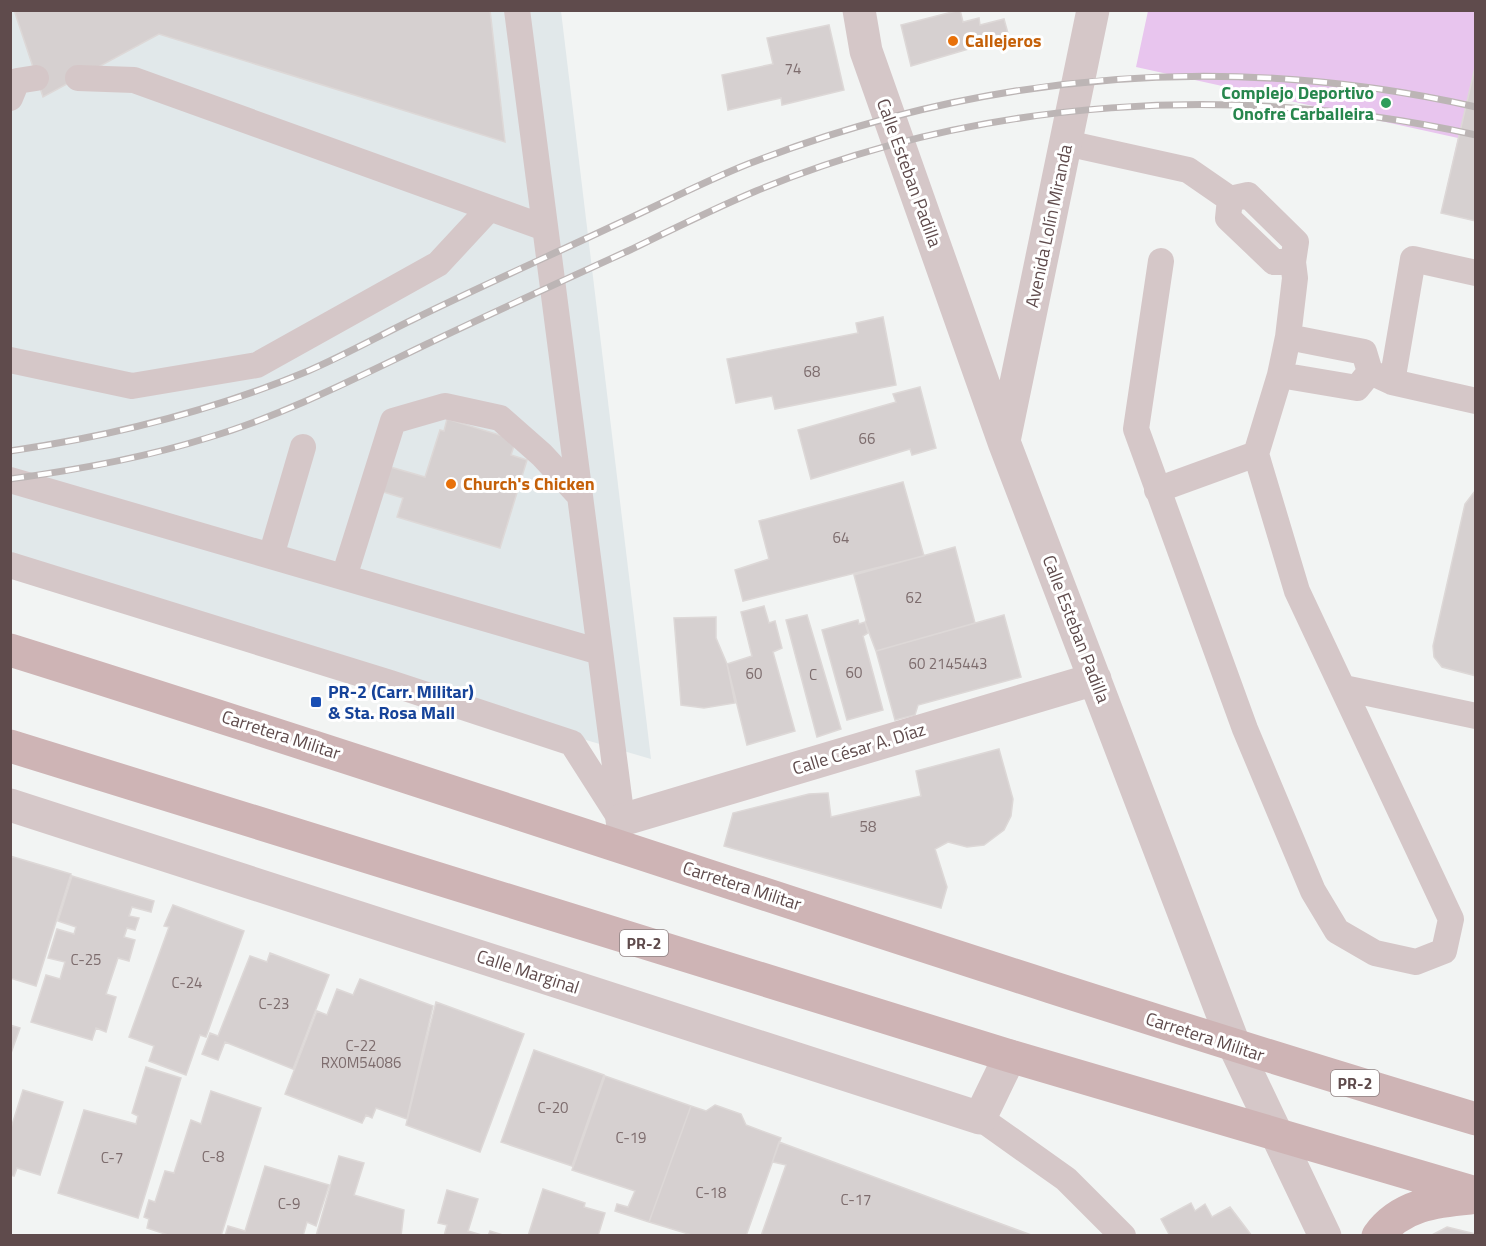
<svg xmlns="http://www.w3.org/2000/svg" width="1486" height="1246" font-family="'Titillium Web',sans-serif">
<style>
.commercial{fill:#e1e8ea}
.green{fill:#e8c5ee}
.building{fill:#d6d0d0;stroke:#ddd8d7;stroke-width:1.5}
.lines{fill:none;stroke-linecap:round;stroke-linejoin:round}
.lane{stroke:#d5c7c8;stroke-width:26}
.street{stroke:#d5c7c8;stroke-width:33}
.primary{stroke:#ceb4b5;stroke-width:33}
.rail-casing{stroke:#bcb5b5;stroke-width:7}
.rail{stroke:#fff;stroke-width:4.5;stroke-dasharray:14;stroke-linecap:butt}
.food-dot{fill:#e8710a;stroke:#fff;stroke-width:2}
.leisure-dot{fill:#2e9e5b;stroke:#fff;stroke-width:2}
.transit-dot{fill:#1a4fb4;stroke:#fff;stroke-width:2}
.labels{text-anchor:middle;stroke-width:6;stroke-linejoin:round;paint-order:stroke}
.number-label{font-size:15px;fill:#7d6c6d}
.shield{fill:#fff;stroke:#8f8182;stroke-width:1.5}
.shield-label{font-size:16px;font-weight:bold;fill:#5f4b4c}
.food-label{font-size:18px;font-weight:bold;fill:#c56008;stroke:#fff;text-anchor:start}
.leisure-label{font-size:18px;font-weight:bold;fill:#27864d;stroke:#fff;text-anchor:end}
.street-label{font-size:18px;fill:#5f4b4c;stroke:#fff}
.transit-label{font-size:18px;font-weight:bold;fill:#164399;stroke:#fff;text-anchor:start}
</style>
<rect width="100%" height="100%" fill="#f2f4f3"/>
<path class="commercial" d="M10 11H561L651 759 11 572Z"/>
<path class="green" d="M1148 11H1475V221L1441 213 1458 138 1136 67Z"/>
<path class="building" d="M14 10H490L505 142 159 34 43 97Z
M960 10 963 22 979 18 980 25 1004 19 1009 37 911 66 901 25Z
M829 25 844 90 782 105 781 98 728 110 722 75 773 64 767 38Z
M1476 63V221L1441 213Z
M883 317 896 385 775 409 772 396 736 403 727 359 858 333 856 323Z
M920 387 936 448 912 455 910 449 811 479 798 430 896 402 893 394Z
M447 419 516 440 511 455 527 460 500 548 397 517 403 498 380 491 387 466 425 477 440 430 444 431Z
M903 482 924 556 743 601 735 570 769 559 759 521Z
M1475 491H1476V676L1442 667 1434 657 1433 646 1465 504Z
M955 547 975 623 876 651 865 622 866 620 854 575Z
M764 606 769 623 775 621 782 648 773 652 795 731 747 745 727 664 752 656 741 612Z
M807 615 841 729 817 737 786 620Z
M1004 615 1021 677 918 705 915 715 895 720 876 651Z
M716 617V638L727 664 735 703 704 708 681 705 674 618Z
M858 620 859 624 865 622 868 633 863 636 883 710 847 720 822 630Z
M999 749 1013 799 1011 816 1004 830 984 845 967 847 948 842 935 849 947 887 941 908 724 846 733 813 809 794 828 793 831 817 921 796 916 771Z
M10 856 71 874 36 986 10 978Z
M72 876 154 901 151 912 132 907 129 916 139 918 135 930 127 928 124 937 135 940 129 961 118 958 106 994 116 997 106 1032 96 1028 92 1040 31 1022 46 975 60 979 65 962 48 958 57 929 74 934 76 927 58 921Z
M173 905 244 931 206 1037 200 1035 186 1075 149 1061 154 1046 129 1037 169 927 164 926Z
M270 953 329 975 293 1069 225 1042 218 1060 202 1054 210 1033 218 1036 250 956 267 962Z
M360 979 433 1006 407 1119 376 1108 372 1118 366 1115 362 1123 285 1094 317 1011 327 1015 337 989 353 995Z
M436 1002 524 1034 480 1152 406 1125Z
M10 1025 20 1028 10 1056Z
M534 1050 604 1075 572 1166 501 1142Z
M146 1067 181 1078 138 1218 58 1193 84 1110 136 1124 138 1116 132 1113Z
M605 1076 691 1106 649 1222 615 1211 617 1204 628 1207 635 1191 572 1170Z
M23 1090 63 1102 40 1175 17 1168 14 1176 10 1175V1131Z
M211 1091 261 1108 221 1236H171L147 1228 149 1219 144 1217 149 1200 155 1202 165 1171 174 1173 191 1120 201 1124Z
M715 1105 741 1114 746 1125 781 1138 746 1236H695L649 1222 691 1106 706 1111Z
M779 1142 1034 1236H761L786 1165 773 1162 772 1163Z
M339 1156 364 1163 354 1195 404 1210 401 1236H316Z
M265 1166 329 1185 316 1226 307 1222 303 1236H225L228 1226 245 1231Z
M543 1189 585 1203 584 1207 605 1213 598 1236H528Z
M447 1190 478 1199 468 1231 485 1236H444L447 1225 438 1223Z
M1191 1203 1195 1211 1205 1204 1212 1217 1230 1207 1252 1236H1170L1161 1219Z
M1447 1227 1476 1234V1236H1430Z
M490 1231 506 1236H488Z"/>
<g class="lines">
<path class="lane" d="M517 10 622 820 616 836
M78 78 134 80 545 228
M10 98 17 81 36 78
M1066 143 1188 170 1230 199 1248 195 1296 242 1293 262H1274L1228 218 1230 199
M1161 261 1136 429 1245 729 1313 891 1337 931 1375 953 1416 962 1444 951 1451 919 1297 591 1256 454 1280 375 1288 337 1295 278 1293 262
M10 360 132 386 257 365 438 264 489 209
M1280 375 1357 388 1370 372 1364 352 1288 337
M1379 376 1392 382 1476 401
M1392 382 1413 259 1476 273
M10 480 600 652
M1157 490 1256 454
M271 556 303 447
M10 565 390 683 572 743 618 815
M344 577 393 421 445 406 500 418 542 455 578 494
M1344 688 1476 716
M980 1118 1066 1179 1123 1236"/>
<path class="street" d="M859 10 866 51 1004 442 1235 1047 1325 1236
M1004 441 1093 10
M10 805 980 1118 1010 1056
M622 820 1095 679"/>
<path class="primary" d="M10 650C500 803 984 972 1476 1119
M10 746 1010 1056 1476 1193
M1378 1236C1400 1205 1436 1201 1470 1198"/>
<defs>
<path id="rail" d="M10 451C113 436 212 411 308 371 343 356 377 337 412 320 479 287 547 257 615 225 659 205 703 182 748 164 985 72 1227 51 1476 107
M10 479C77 470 143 458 207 438 284 415 354 379 427 344 494 312 562 281 630 250 671 230 713 209 756 191 983 97 1236 82 1476 135"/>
</defs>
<use href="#rail" class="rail-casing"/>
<use href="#rail" class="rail"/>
</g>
<g class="food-dot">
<circle cx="953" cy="41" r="6"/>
<circle cx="451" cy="484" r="6"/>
</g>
<circle class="leisure-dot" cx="1386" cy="103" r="6"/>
<rect class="transit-dot" x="310" y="696" width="12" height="12" rx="3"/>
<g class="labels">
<g class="number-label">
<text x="793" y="74">74</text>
<text x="812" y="377">68</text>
<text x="867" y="444">66</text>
<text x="841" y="543">64</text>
<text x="914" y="603">62</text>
<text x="948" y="669">60 2145443</text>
<text x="854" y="678">60</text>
<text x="754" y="679">60</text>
<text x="813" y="680">C</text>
<text x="868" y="832">58</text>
<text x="86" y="965">C-25</text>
<text x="187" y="988">C-24</text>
<text x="274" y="1009">C-23</text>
<text x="361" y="1051">C-22<tspan x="361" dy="17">RX0M54086</tspan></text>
<text x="553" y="1113">C-20</text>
<text x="631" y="1143">C-19</text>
<text x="213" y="1162">C-8</text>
<text x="112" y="1163">C-7</text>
<text x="711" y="1198">C-18</text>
<text x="856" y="1205">C-17</text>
<text x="289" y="1209">C-9</text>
</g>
<g class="shield">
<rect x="620" y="930" width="48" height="26" rx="4.5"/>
<rect x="1331" y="1070" width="48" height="26" rx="4.5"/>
</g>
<g class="shield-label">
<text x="644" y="949">PR-2</text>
<text x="1355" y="1089">PR-2</text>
</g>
<g class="food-label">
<text x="965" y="47">Callejeros</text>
<text x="463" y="490">Church's Chicken</text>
</g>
<g class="leisure-label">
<text x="1374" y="99">Complejo Deportivo<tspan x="1374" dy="21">Onofre Carballeira</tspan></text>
</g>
<g class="street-label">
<text transform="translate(909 173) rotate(70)" y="6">Calle Esteban Padilla</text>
<text transform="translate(1049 226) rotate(-78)" y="6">Avenida Lolín Miranda</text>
<text transform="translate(1076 629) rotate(69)" y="6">Calle Esteban Padilla</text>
<text transform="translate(281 735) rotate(18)" y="6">Carretera Militar</text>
<text transform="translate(859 749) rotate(-17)" y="6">Calle César A. Díaz</text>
<text transform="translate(742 886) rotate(18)" y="6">Carretera Militar</text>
<text transform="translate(528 972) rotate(18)" y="6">Calle Marginal</text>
<text transform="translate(1205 1037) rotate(18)" y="6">Carretera Militar</text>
</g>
<g class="transit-label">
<text x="328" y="698">PR-2 (Carr. Militar)<tspan x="328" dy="21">&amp; Sta. Rosa Mall</tspan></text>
</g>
</g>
<rect width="1486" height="1246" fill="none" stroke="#5f4b4c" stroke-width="24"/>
</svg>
